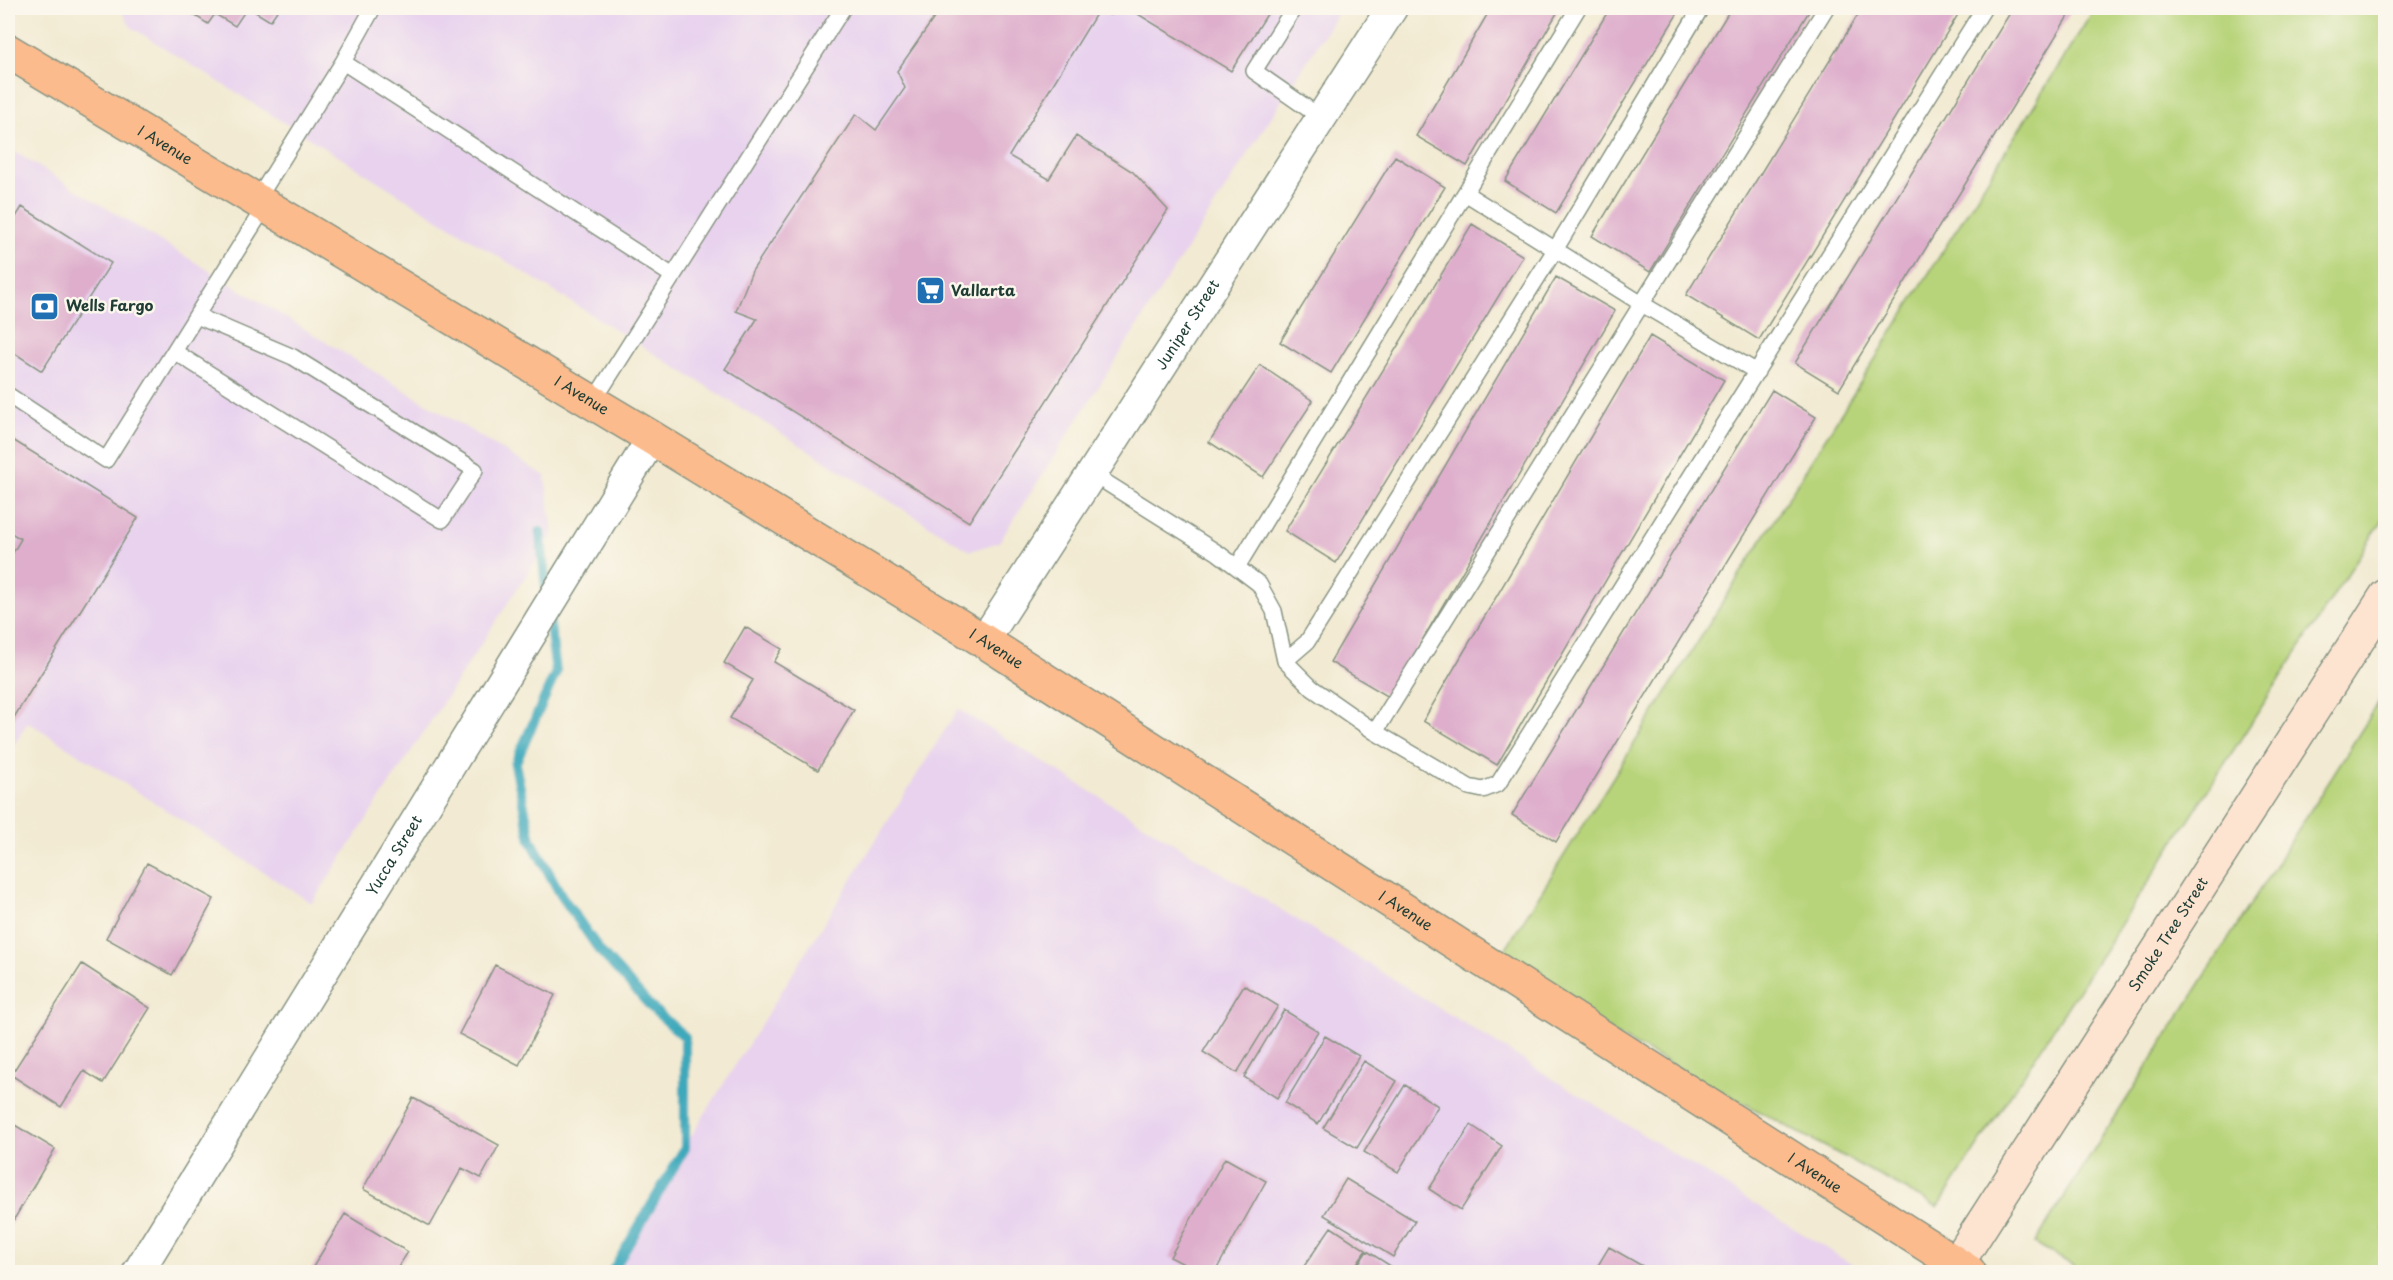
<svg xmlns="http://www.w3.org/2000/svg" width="2393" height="1280" font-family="'Playpen Sans',sans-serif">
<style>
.built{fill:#e8d2ee}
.green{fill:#b8d47a;stroke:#6c8857;stroke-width:1.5}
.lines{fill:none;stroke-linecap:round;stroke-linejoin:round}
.stream{stroke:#3ca9bb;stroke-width:10}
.building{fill:#deaecc}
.lane-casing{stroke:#889483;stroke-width:18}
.street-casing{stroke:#889483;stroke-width:33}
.secondary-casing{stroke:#889483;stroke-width:36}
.primary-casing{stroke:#889483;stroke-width:36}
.lane{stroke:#fff;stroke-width:15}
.street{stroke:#fff;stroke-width:30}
.secondary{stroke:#fde4d1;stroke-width:33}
.primary{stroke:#fbbb8d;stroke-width:33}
.labels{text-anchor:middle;stroke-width:5;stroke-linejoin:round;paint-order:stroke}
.street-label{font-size:15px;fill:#1f3d34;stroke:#fbf7ec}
.poi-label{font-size:15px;font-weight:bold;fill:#1f3d34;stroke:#fbf7ec;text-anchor:start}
</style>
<rect width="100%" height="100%" fill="#fbf7ec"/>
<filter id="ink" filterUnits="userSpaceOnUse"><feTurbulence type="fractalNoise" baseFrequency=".0167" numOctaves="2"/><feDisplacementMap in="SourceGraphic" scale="12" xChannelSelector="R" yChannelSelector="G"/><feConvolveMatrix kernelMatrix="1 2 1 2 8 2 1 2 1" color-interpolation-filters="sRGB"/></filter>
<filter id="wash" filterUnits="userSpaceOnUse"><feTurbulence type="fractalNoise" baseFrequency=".008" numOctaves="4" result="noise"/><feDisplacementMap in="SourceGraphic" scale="24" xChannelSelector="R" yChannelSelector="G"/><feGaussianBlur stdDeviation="1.35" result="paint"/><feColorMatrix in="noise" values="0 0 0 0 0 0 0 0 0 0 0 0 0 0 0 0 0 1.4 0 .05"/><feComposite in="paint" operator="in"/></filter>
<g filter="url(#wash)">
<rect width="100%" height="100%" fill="#f2ead2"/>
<path class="built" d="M120 8H1341L999 542 970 551 131 27Z
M8 148 545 476 553 534 312 903 28 722 8 755Z
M958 709 1864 1272H606Z"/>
<path class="green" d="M2095 8H2385V516L1938 1207 1493 969Z
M2385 693V1272H2084L2035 1243Z"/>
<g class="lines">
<path class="stream" d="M540 532 547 597
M549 618 556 672 515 764 531 840 561 895 600 951 653 1009 685 1037V1148L612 1272"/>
</g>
<g id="blocks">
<path class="building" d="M183 8H247L235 26 215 14 208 24Z
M249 8H279L270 21Z
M941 8H1114L1110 15 1099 9 1009 156 1049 179 1076 136 1133 172 1168 210 969 522 725 369 757 319 736 311 752 271 856 114 876 130 905 88 897 71Z
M1128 8H1271L1231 71Z
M1491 8H1560L1467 166 1416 136Z
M1610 8H1681L1556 213 1505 181Z
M1731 8H1811L1650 272 1592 236Z
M1862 8H1962L1759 340 1686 295Z
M2013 8H2073L1839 390 1795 363Z
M1395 156 1445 187 1331 373 1280 342Z
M22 207 111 263 42 371 8 349V230Z
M1472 224 1523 256 1336 563 1285 531Z
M1556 277 1615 311 1389 697 1330 662Z
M1650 336 1724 380 1497 765 1423 721Z
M1260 365 1313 401 1263 477 1209 442Z
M1772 390 1816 417 1556 842 1512 815Z
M8 437 138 518 8 727V561L21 539 8 531Z
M745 627 782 649 774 662 854 710 818 770 730 718 753 680 724 663Z
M147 863 214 899 172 975 106 938Z
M82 964 150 1008 103 1083 84 1071 61 1107 11 1075Z
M495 965 555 995 519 1065 459 1034Z
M1244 985 1278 1006 1237 1073 1203 1052Z
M1284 1010 1318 1031 1277 1098 1244 1077Z
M1325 1036 1359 1056 1318 1124 1285 1103Z
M1364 1061 1397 1081 1357 1148 1323 1128Z
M1405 1085 1438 1106 1398 1172 1364 1152Z
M413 1098 499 1145 481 1178 462 1168 430 1226 363 1189Z
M8 1121 55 1149 8 1230Z
M1471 1125 1502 1146 1461 1210 1429 1189Z
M1225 1158 1266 1181 1215 1272H1199L1170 1257Z
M1346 1179 1415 1221 1393 1257 1324 1215Z
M345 1214 408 1252 395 1272H310Z
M1331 1227 1366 1250 1351 1272H1300Z
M1609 1247 1653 1272H1594Z
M1367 1251 1400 1272H1353Z"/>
</g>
</g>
<g filter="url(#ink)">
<use href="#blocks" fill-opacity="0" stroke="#889483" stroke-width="1.5"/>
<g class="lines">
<defs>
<path id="lane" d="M1294 8 1254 71 1320 117
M1578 8 1465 193 1642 304 1757 372
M343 62 373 8
M257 200 343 62 673 276
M175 352 442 520 475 470 293 357 197 316
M8 395 106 460 265 206
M593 402 843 8
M1091 473 1218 553 1259 584 1274 611 1285 661 1312 688 1375 732 1469 787 1483 790 1498 784 1984 8
M1237 567 1465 193
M1285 661 1307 642 1555 250 1701 8
M1375 732 1826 8"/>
<g id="street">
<path id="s1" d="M984 641 1392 8"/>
<path id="s2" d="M138 1272 652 438"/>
</g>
<g id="secondary">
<path id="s3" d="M1956 1265 2386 596"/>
</g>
<g id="primary">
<path id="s4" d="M8 51 652 438 984 641 1969 1272"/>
</g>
</defs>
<use href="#lane" class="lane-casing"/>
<use href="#street" class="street-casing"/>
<use href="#secondary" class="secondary-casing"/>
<use href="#primary" class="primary-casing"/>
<use href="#lane" class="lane"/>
<use href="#street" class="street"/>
<use href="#secondary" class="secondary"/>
<use href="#primary" class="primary"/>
</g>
</g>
<defs>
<symbol id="supermarket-square" viewBox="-11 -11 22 22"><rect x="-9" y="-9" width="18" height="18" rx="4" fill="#1f6fb2" stroke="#fbf7ec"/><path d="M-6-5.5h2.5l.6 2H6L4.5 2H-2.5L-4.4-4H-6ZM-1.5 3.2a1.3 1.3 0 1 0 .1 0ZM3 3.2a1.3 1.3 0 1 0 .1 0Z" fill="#fff"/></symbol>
<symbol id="bank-square" viewBox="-11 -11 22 22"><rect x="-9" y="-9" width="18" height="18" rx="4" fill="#1f6fb2" stroke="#fbf7ec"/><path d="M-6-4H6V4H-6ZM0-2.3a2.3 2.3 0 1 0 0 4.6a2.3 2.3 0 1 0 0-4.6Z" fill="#fff"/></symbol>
</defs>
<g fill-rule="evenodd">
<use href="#supermarket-square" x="914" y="274" width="33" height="33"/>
<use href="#bank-square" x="28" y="290" width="33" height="33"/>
</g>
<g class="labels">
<g class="street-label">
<text dy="5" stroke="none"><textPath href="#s4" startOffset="183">I Avenue</textPath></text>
<text dy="5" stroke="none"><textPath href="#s1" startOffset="376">Juniper Street</textPath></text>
<text dy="5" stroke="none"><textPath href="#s4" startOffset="669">I Avenue</textPath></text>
<text dy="5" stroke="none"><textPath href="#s4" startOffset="1155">I Avenue</textPath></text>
<text dy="5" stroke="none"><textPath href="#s2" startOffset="489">Yucca Street</textPath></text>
<text dy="5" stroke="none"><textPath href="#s4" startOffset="1641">I Avenue</textPath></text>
<text dy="5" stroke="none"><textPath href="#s3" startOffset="393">Smoke Tree Street</textPath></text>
<text dy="5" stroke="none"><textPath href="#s4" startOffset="2127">I Avenue</textPath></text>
</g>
<g class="poi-label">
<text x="951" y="296">Vallarta</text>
<text x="66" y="311">Wells Fargo</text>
</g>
</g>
<rect width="2393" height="1280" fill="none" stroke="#fbf7ec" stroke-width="30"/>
</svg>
